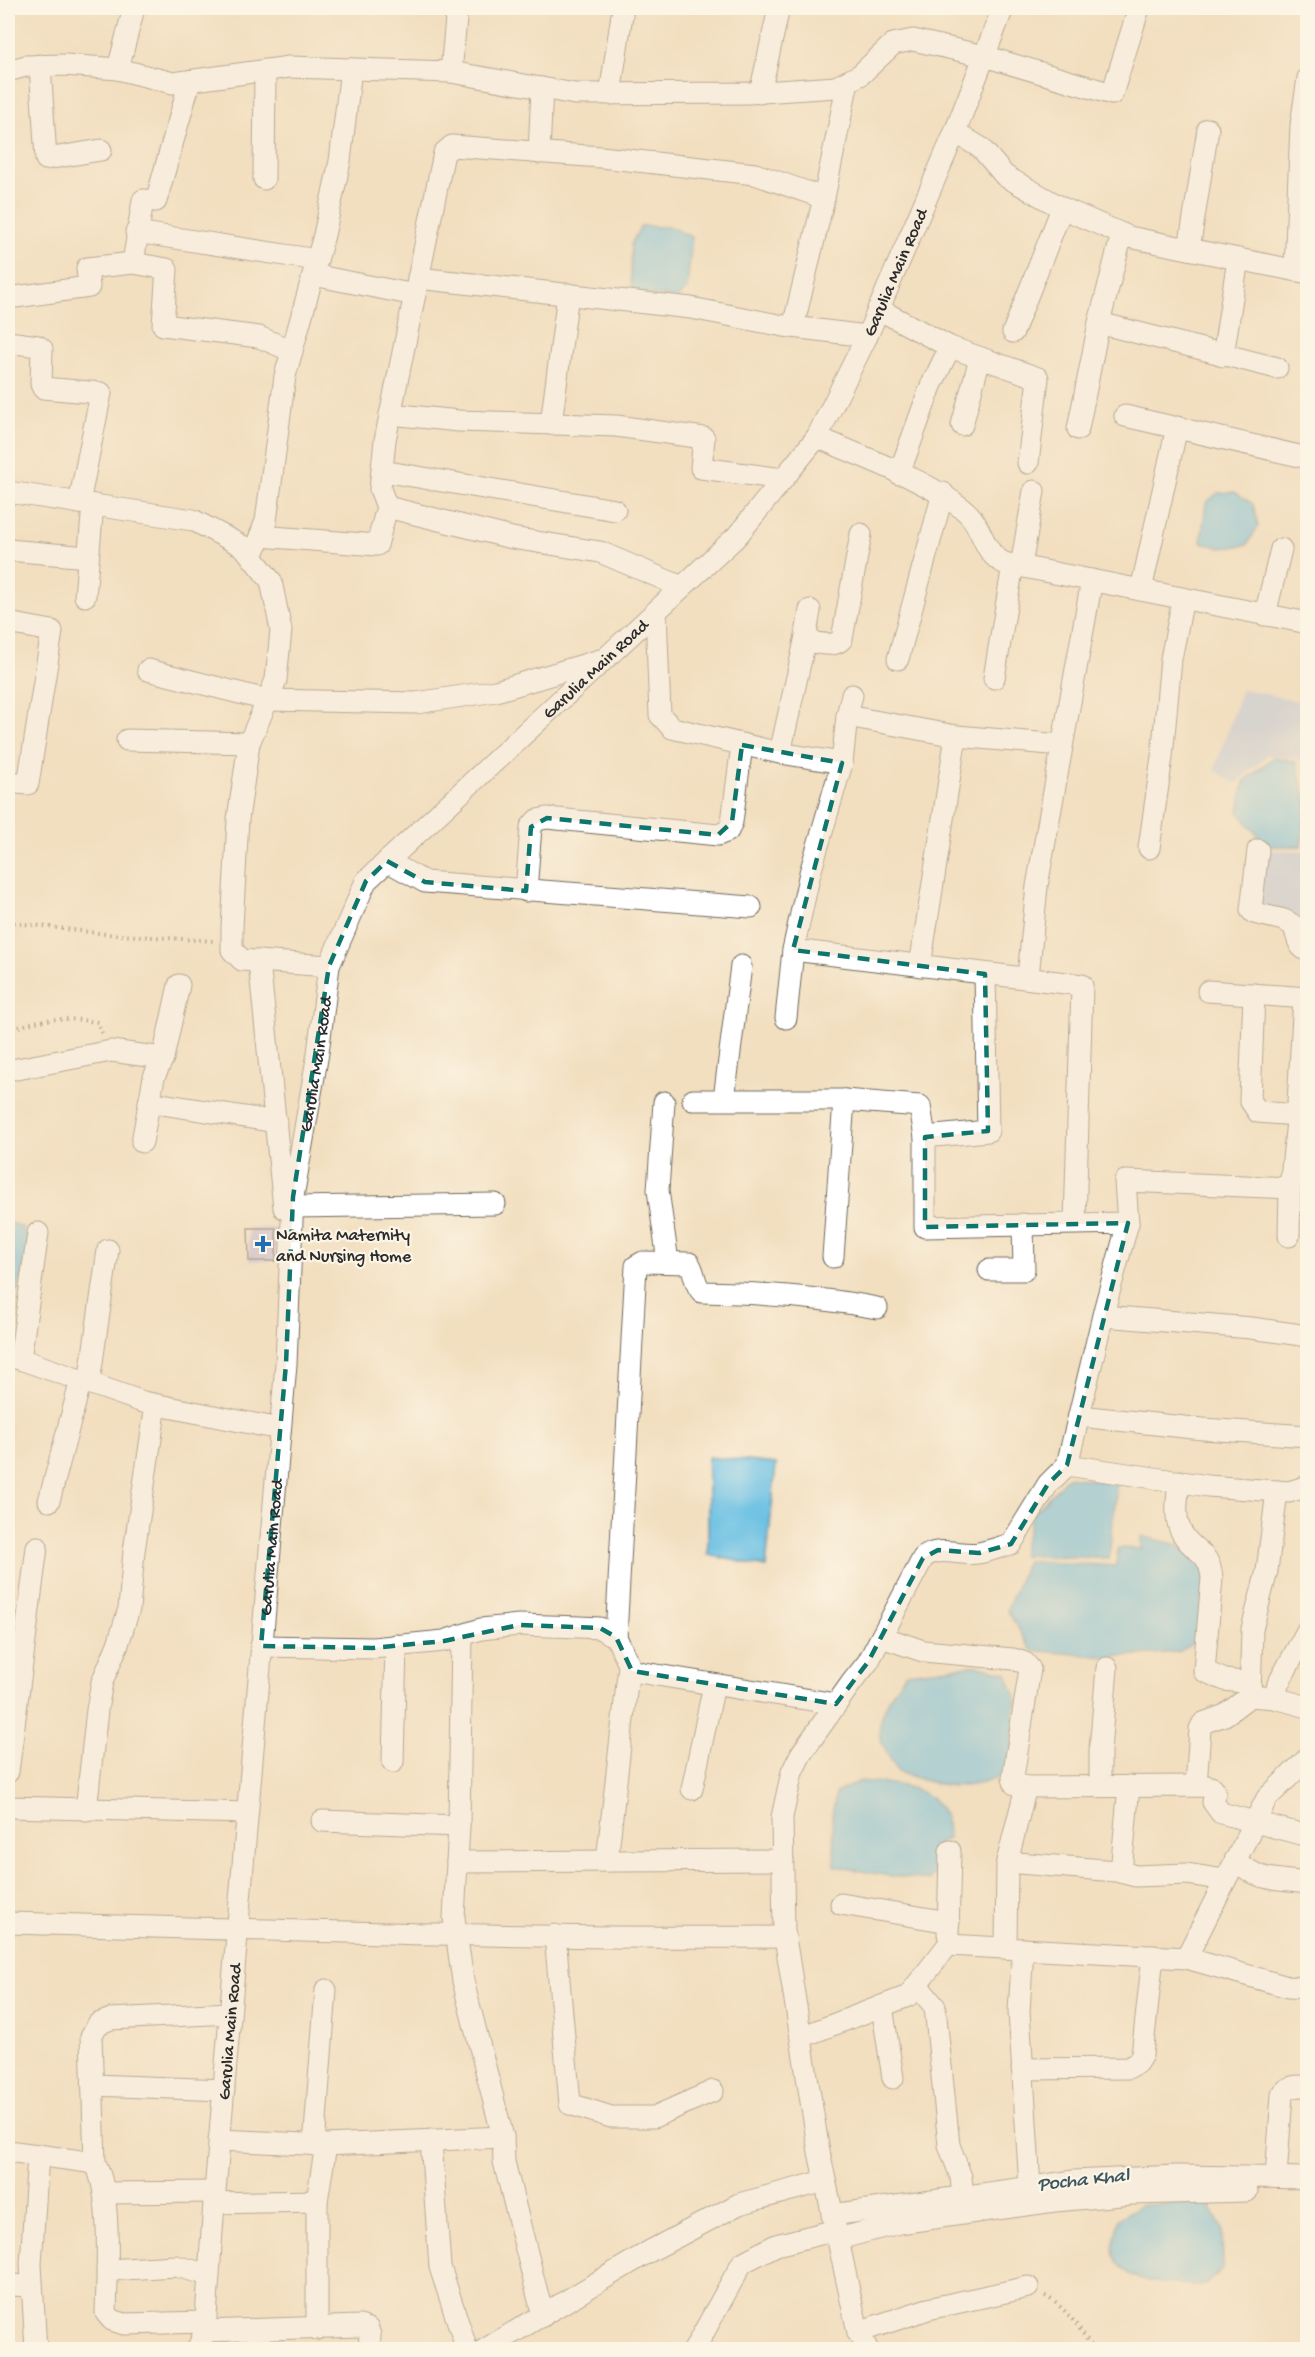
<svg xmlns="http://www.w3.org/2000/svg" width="1315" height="2357" font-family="'Gochi Hand',sans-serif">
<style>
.industrial{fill:#b7c5de}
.water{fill:#67bfe4;stroke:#497588;stroke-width:1.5}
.building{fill:#a9a1da}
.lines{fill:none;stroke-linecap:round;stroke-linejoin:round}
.minor-casing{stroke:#716a5f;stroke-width:23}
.path{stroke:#716a5f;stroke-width:4;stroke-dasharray:1.5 4.5;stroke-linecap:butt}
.minor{stroke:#fff;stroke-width:21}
.marked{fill:none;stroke:#0f766e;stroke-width:4.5;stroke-dasharray:12 8;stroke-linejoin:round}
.poi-dot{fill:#1f6fb2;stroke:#fcf5e5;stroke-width:2}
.labels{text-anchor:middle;stroke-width:4.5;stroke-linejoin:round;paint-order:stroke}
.street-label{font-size:18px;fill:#2b2b2b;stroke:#fcf5e5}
.poi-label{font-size:18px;fill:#2b2b2b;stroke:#fcf5e5;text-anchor:start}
.water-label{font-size:20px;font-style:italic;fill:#3d5762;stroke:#fcf5e5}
</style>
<rect width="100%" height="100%" fill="#fcf5e5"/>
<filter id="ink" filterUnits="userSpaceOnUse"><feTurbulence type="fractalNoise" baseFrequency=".0167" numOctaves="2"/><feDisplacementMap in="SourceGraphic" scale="12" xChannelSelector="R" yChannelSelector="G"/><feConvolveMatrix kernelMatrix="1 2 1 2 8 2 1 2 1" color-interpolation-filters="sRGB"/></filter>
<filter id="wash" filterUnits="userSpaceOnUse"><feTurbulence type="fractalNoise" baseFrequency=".008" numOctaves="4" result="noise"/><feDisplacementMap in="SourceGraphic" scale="24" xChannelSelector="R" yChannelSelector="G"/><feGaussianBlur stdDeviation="1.35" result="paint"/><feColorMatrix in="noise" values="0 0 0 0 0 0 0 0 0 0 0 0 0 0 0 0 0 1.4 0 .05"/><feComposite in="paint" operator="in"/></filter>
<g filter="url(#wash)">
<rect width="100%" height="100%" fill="#f2dfc0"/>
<path class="industrial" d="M1242 689 1307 703V783L1301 759 1267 755 1236 784 1214 770Z
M1268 850 1307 851V947L1305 946 1302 919 1252 911Z"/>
<path class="water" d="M641 226 670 227 692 237 687 289 677 298 634 293 631 281V244Z
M1235 492 1253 504 1258 526 1247 545 1221 548 1201 542 1206 503 1218 493Z
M1274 757 1296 762 1307 803 1301 846H1267L1239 813 1244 782Z
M8 1222 22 1227 29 1242 18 1291 8 1290Z
M708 1457 776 1464 766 1567 708 1555Z
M1068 1477 1117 1483 1109 1558 1021 1555 1032 1515Z
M1141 1536 1178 1545 1207 1571 1197 1640 1179 1652 1107 1657 1031 1650 1007 1610 1027 1561 1116 1566 1118 1548 1141 1549Z
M976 1665 1007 1673 1016 1697 1011 1771C969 1794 942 1787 898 1772 894 1764 881 1746 880 1738 876 1716 894 1689 906 1673Z
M860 1781C890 1784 929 1783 944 1815 947 1822 947 1831 948 1839L937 1844 938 1867 930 1880 889 1876 835 1866 832 1816 836 1793Z
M1208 2203 1222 2228 1223 2269 1205 2285C1180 2284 1122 2287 1114 2255 1111 2245 1117 2229 1119 2219L1140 2205Z"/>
<g id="blocks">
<path class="building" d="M248 1228H276V1261H249Z"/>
</g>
</g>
<g filter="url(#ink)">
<use href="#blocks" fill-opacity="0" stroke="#716a5f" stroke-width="1.5"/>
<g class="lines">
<defs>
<g id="minor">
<path d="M40 65 46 159 101 150"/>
<path d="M118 69 134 8"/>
<path d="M8 71 26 66 65 65 118 69 173 83 289 67 451 72 575 94 749 93 836 87 860 75 893 44 913 40 984 56 1112 94 1139 8"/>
<path d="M451 72 457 8"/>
<path d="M760 93 779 8"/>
<path d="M610 94 623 8"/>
<path d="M955 132 981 148 1005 176 1062 208 1129 237 1308 273"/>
<path d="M539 153 542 88"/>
<path d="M264 179 265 70"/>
<path d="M136 232 317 260"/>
<path d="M1189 249 1208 129"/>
<path d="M133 263 143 200 156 201 190 81"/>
<path d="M1295 270 1301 125 1308 78"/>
<path d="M313 275 415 295"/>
<path d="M418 278 691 308 784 326 867 336"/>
<path d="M8 298 89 287 87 268 133 263 167 269 163 325 259 337 292 351"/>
<path d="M878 309 950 347 1038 378 1028 463"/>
<path d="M1099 323 1277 368"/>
<path d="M793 327 824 198"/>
<path d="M1013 332 1062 208"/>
<path d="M8 342 38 346 42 349 41 384 43 388 101 393 79 503"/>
<path d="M1223 356 1238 259"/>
<path d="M390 414 459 421 616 426 704 438 701 468 783 479"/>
<path d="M1125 416 1308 458"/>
<path d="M551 424 568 294"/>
<path d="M962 425 980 358"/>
<path d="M1078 429 1099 323 1122 234"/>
<path d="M817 437C864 458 923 478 963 509 984 525 981 552 1004 563L1308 623"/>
<path d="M382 471 615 510"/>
<path d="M899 474 931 386 950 347"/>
<path d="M8 492 193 520 244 547 271 581 281 630 276 680 249 743 238 819 232 927V950L242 960 329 966"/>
<path d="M260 536 377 545 387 507"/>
<path d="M8 550 88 557"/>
<path d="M252 557 266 521 285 376 324 235 340 161 351 69"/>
<path d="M1021 566 1034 491"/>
<path d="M682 587 600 552 512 538 387 507 380 489 385 440 444 153 452 146 601 157 755 174 824 198 848 81"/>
<path d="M1141 590 1177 427"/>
<path d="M85 596 93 505"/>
<path d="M656 612 660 715 672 728 780 753 805 641 810 610"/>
<path d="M1265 615 1281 549"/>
<path d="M8 623 52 631 28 784 8 782"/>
<path d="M805 641C817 642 833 649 842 639L861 534"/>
<path d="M898 659 943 493"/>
<path d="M148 670 267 700 416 703 496 691 600 660"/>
<path d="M994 678 1013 565"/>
<path d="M847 716 956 736 1062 745"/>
<path d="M127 740 249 743"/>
<path d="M780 753 842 763"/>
<path d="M1149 848 1162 757 1171 659 1183 599"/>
<path d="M1258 850 1251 910 1254 913 1284 920 1293 925C1298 935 1296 946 1308 951"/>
<path d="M387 861 425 882 751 907"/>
<path d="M526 891 531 827 537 820 547 818 718 835 728 831 732 822 742 745"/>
<path d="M793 950 1082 985 1075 1223"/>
<path d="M259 961 284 1208"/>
<path d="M920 966 956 736"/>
<path d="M1028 977 1037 886 1092 580"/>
<path d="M1208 991 1308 998"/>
<path d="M1254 994 1250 1100 1258 1112 1297 1115"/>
<path d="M786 1018 793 950 810 873 842 763 847 716 852 695"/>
<path d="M17 1069 111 1051 163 1058"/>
<path d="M724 1099 741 966"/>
<path d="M693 1100H844L920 1106 925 1137"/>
<path d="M149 1102 276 1122"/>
<path d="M664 1102 658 1190 668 1262"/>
<path d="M142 1142 154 1077 163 1058 179 985"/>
<path d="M293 1207 495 1204"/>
<path d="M1128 1223 1125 1181 1290 1188"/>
<path d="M1289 1236 1290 1188 1297 1121 1304 998"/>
<path d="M833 1257 844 1100"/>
<path d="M989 1270H1024L1023 1224"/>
<path d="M1103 1316 1251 1328 1308 1336"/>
<path d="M8 1357 20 1359 143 1402 280 1429"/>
<path d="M20 1359 38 1233"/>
<path d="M89 1383 108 1250"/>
<path d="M1079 1416 1203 1429 1308 1436"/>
<path d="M1067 1465 1208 1486 1289 1492 1308 1486"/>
<path d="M1179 1481C1178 1497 1173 1518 1182 1533 1193 1553 1209 1549 1212 1578L1204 1671 1225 1680 1250 1683"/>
<path d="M1277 1491 1267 1571 1252 1629 1250 1696 1275 1698 1308 1707"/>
<path d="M49 1501 81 1380"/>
<path d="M462 1635 459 1826 454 1918 463 1981 503 2137 504 2162 543 2316"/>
<path d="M616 1637 636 1266 643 1262 689 1263C696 1273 693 1283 702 1292 761 1293 819 1297 877 1308"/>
<path d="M882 1637 923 1651 1013 1659 1025 1663 1030 1669 1013 1777 1015 1784 1026 1787"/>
<path d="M261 1646 373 1648 444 1641 481 1629 519 1625 580 1627 600 1628 616 1637 632 1671 836 1704"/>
<path d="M1275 1698 1278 1684 1308 1629"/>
<path d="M393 1762 396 1645"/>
<path d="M8 1772 37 1547"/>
<path d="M1100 1786V1750L1107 1668"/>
<path d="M1196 1786 1200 1729 1203 1723 1225 1715 1250 1696"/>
<path d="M692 1789 714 1685"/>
<path d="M8 1807 247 1813"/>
<path d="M86 1810 97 1710 102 1682 118 1644 129 1609 134 1551 156 1405"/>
<path d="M322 1821 459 1826"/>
<path d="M1235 1860C1259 1882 1276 1879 1308 1883"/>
<path d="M607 1861 629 1666"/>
<path d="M457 1862 783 1860"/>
<path d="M1007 1862 1026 1787 1207 1786 1213 1788 1215 1795 1213 1802 1221 1813 1308 1836"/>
<path d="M1121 1872 1129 1786"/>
<path d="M841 1904 949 1922"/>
<path d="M8 1923C267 1930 526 1939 785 1937"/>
<path d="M948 1934 950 1851"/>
<path d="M555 1935 570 2104 611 2117H654L713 2091"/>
<path d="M1006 1948 1007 1862 1116 1871 1136 1876 1187 1874 1225 1880"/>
<path d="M1023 1949 1019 2011 1030 2187"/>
<path d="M1186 1958 1288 1987 1308 1988"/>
<path d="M917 1985 935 2007 949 2145 961 2177 963 2196"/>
<path d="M882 2006 893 2078"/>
<path d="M801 2037 908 1996 948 1945 1186 1958 1267 1798 1308 1758"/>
<path d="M1022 2069 1128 2068 1137 2063 1142 2055 1153 1956"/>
<path d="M93 2085 224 2090"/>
<path d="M219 2140 326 2145 503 2137"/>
<path d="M431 2140 440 2267 467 2350"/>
<path d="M314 2145 326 1990"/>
<path d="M8 2151 95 2163"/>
<path d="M1276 2177 1282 2095C1288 2085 1297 2086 1308 2086"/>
<path d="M105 2193 215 2192"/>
<path d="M214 2203 317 2201"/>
<path d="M832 2215 1074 2181 1175 2176 1308 2178"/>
<path d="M838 2239 899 2223 1055 2201 1132 2194 1247 2191"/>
<path d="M107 2270 176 2266 209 2275"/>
<path d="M8 2285 32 2286"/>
<path d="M206 2322 124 2324 112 2320 106 2313C107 2276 112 2193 95 2163L91 2036 98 2024 111 2019 230 2013"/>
<path d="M317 2329V2201L326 2145"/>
<path d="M205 2331 360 2326 368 2329 370 2335 369 2350"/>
<path d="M858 2332 928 2309 1028 2287"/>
<path d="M36 2350 31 2264 38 2155"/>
<path id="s1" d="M197 2350 205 2331 214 2203 286 1364 293 1197 318 1053 329 966 366 881 737 536 817 437 867 336 955 132 1003 8"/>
<path d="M484 2350 650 2251 739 2204 825 2181"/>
<path d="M694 2350 742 2263 776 2245 836 2230"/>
<path d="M868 2350 858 2332 819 2152 784 1931 782 1817 792 1772 801 1754 852 1682 868 1662 923 1558C938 1545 959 1556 978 1553 989 1551 1000 1547 1011 1544L1048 1484 1067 1465 1105 1307 1128 1223 925 1227V1137L988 1131 985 974"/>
</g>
</defs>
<use href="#minor" class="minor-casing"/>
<path class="path" d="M8 922 106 934 213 941
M8 1032C38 1017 64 1017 97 1022L102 1033
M1045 2296C1066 2307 1081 2330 1094 2350"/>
<use href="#minor" class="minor"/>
</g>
</g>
<path d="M0 0H1315V2357H0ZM742 745 842 763 793 950 985 974 988 1131 925 1137V1227L1128 1223 1067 1465 1048 1484 1011 1544 979 1553 938 1550 923 1558 868 1662 836 1704 632 1671 616 1637 600 1628 519 1625 444 1641 373 1648 261 1646 286 1364 293 1197 329 966 366 881 387 861 425 882 526 891 531 827 547 818 718 835 732 822Z" fill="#f2dfc0" fill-opacity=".55" fill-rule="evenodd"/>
<path class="marked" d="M742 745 842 763 793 950 985 974 988 1131 925 1137V1227L1128 1223 1067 1465 1048 1484 1011 1544 979 1553 938 1550 923 1558 868 1662 836 1704 632 1671 616 1637 600 1628 519 1625 444 1641 373 1648 261 1646 286 1364 293 1197 329 966 366 881 387 861 425 882 526 891 531 827 547 818 718 835 732 822Z"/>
<path class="poi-dot" d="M260 1235h6v6h6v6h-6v6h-6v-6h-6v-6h6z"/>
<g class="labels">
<g class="street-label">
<text dy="6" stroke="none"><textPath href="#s1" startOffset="2301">Garulia Main Road</textPath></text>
<text dy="6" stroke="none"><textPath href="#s1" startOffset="1797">Garulia Main Road</textPath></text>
<text dy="6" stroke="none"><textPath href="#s1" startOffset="1293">Garulia Main Road</textPath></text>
<text dy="6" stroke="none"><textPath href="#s1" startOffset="807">Garulia Main Road</textPath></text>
<text dy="6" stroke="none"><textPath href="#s1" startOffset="321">Garulia Main Road</textPath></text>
</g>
<g class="poi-label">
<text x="276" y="1240">Namita Maternity<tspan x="276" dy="21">and Nursing Home</tspan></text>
</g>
<g class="water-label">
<text transform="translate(1083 2178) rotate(-6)" y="7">Pocha Khal</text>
</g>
</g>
<rect width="1315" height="2357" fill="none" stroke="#fcf5e5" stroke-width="30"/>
</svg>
